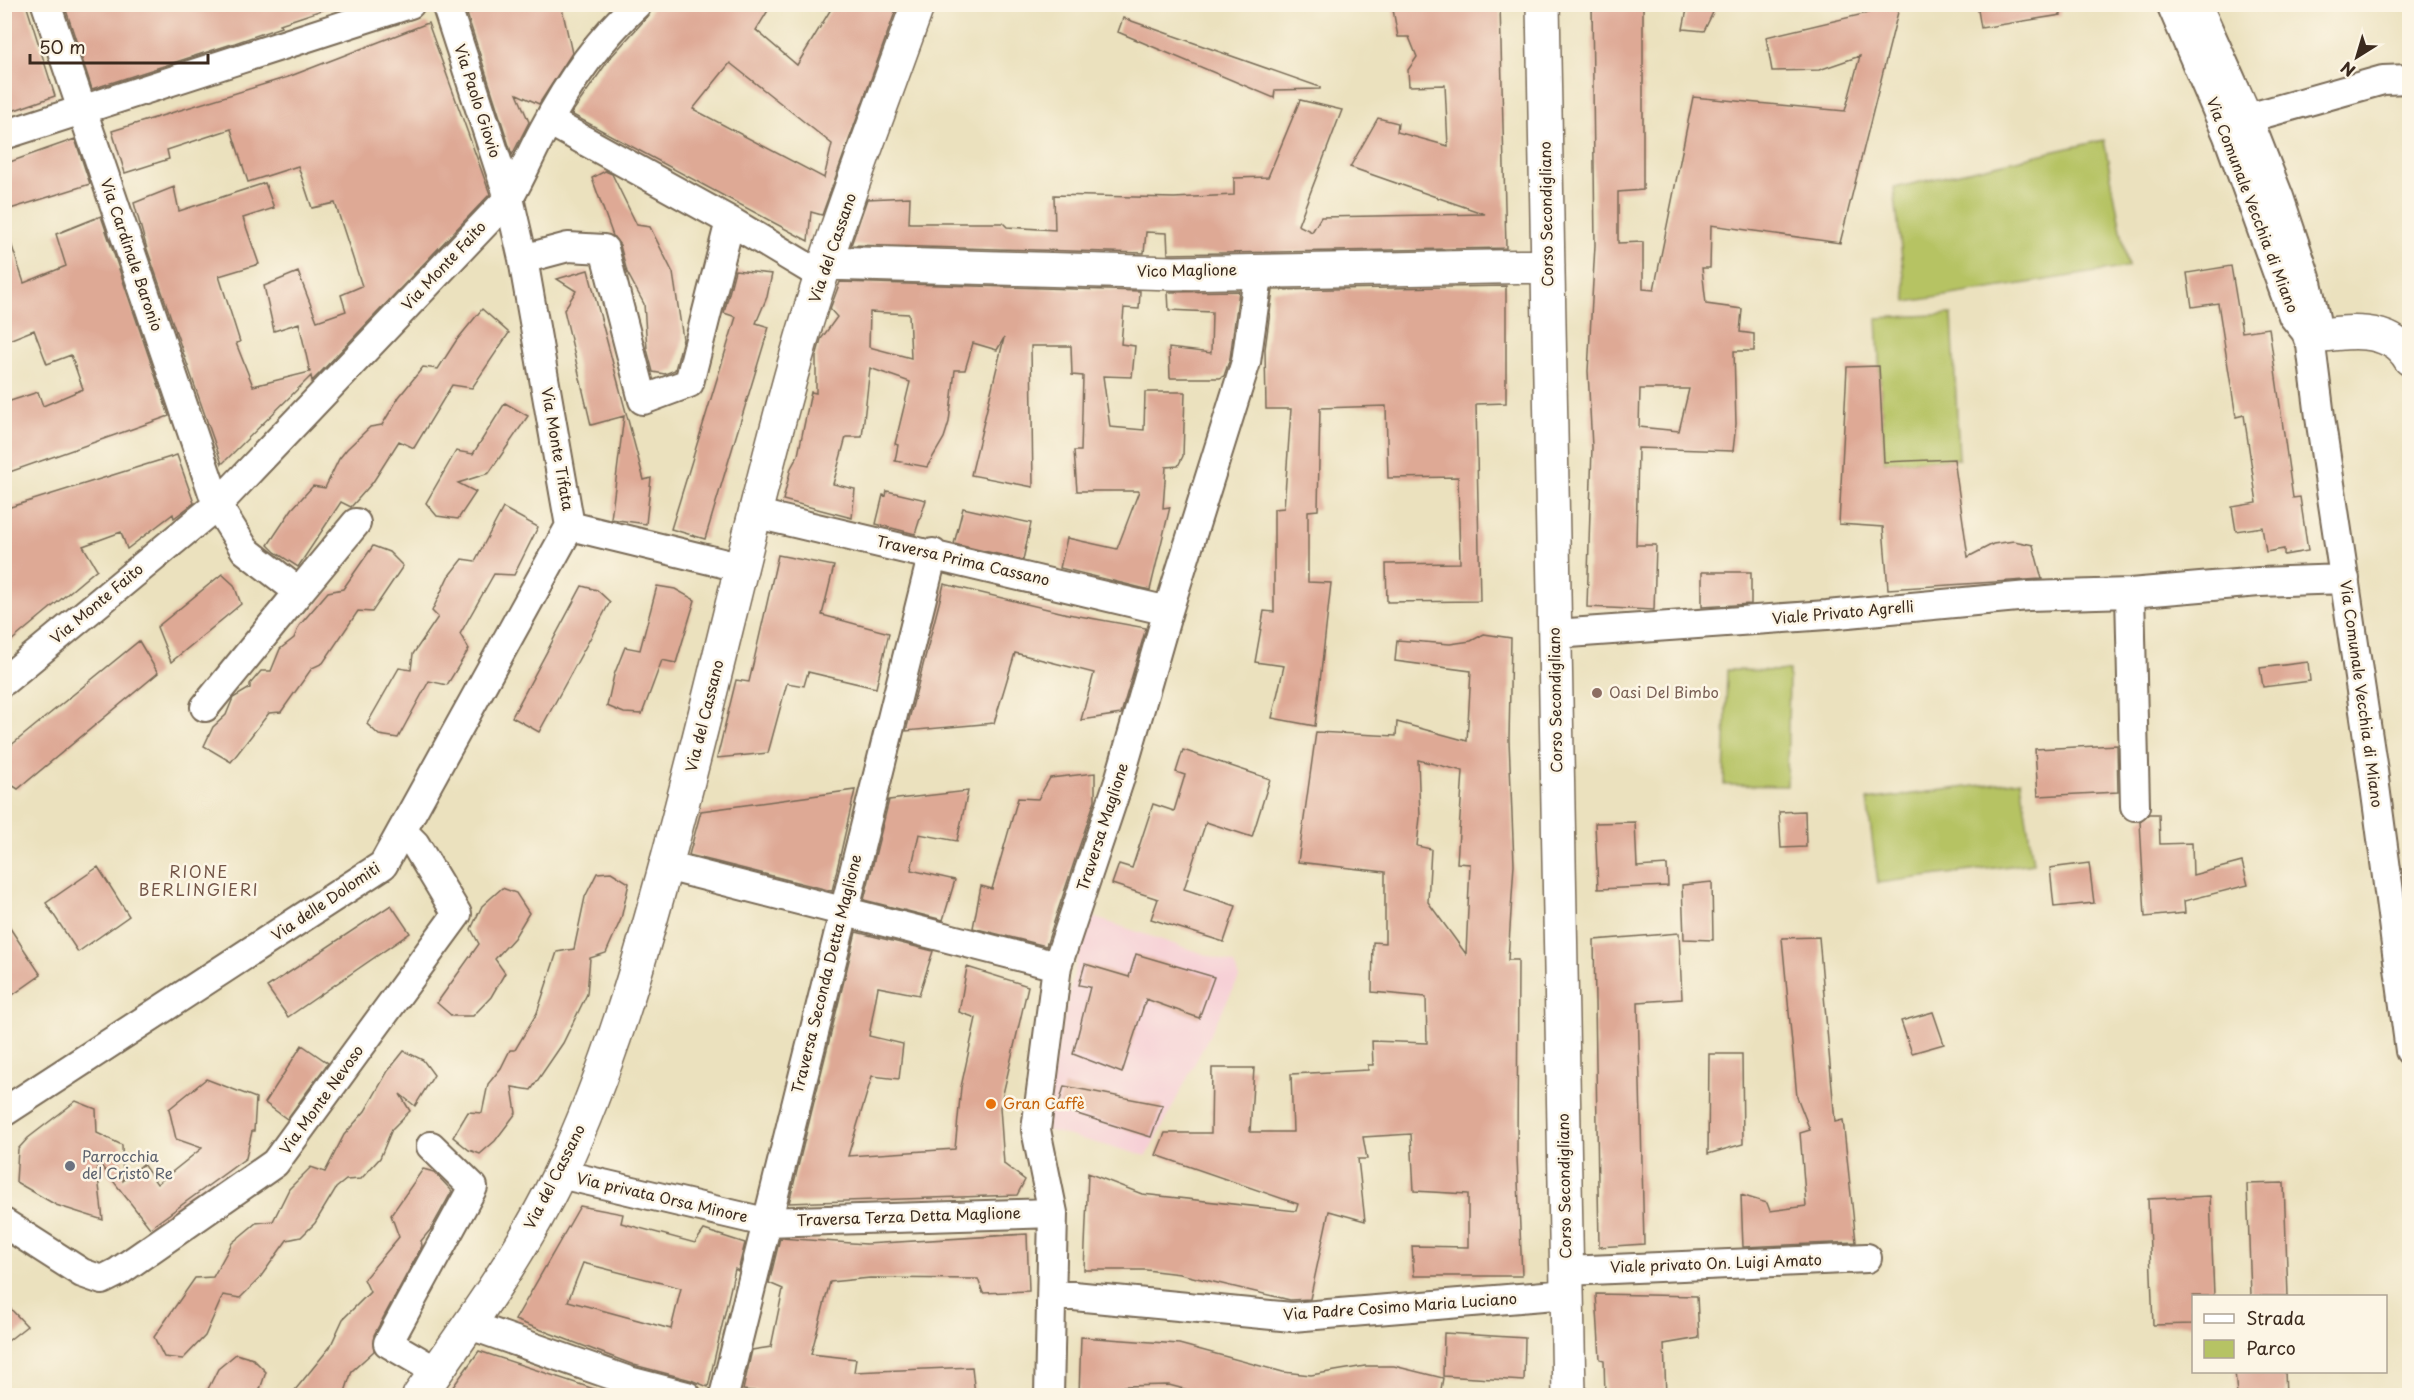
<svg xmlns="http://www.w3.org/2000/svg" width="2414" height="1400" font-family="'Playpen Sans',sans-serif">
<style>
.built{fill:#f6cfd6}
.green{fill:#b6c364;stroke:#787641;stroke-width:1.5}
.building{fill:#dea995;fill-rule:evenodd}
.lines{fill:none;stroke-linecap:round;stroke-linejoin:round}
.minor-casing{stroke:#796a56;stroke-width:32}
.major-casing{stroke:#796a56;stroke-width:36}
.highway-casing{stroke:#796a56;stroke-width:36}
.minor{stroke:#fff;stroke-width:28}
.major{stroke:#fff;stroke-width:33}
.highway{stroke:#fff;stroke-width:33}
.education-dot{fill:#8d6e63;stroke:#fcf5e5;stroke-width:2}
.food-dot{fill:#e8710a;stroke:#fcf5e5;stroke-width:2}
.worship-dot{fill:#6b7280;stroke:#fcf5e5;stroke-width:2}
.labels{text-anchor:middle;stroke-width:5;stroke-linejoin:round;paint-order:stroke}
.street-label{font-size:15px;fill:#3b2a1e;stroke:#fcf5e5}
.education-label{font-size:15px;fill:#785e54;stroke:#fcf5e5;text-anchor:start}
.food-label{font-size:15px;fill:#c56008;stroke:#fcf5e5;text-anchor:start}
.worship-label{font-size:15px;fill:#5b616d;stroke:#fcf5e5;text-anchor:start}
.neighbourhood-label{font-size:16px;letter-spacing:1.5px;fill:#745648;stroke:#fcf5e5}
</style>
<rect width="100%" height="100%" fill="#fcf5e5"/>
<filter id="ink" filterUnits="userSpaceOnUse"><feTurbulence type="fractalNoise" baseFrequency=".0167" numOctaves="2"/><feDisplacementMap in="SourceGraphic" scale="12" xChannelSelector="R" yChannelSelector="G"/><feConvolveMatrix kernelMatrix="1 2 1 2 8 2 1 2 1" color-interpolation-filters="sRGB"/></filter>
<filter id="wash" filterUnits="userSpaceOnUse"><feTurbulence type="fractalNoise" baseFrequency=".008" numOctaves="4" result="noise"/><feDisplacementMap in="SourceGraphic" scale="24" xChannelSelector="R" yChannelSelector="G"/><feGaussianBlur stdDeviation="1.35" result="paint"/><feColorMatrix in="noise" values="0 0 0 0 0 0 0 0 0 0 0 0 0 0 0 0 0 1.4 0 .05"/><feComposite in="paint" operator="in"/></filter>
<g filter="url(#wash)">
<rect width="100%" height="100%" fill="#ebe1be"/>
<path class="built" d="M1087 915 1234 964 1239 978 1147 1156 1046 1130 1050 1080Z"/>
<path class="green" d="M2104 140 2128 267 1907 302 1894 188Z
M1952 314 1959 459 1884 462 1877 318Z
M1727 670 1789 671 1787 786 1724 785Z
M2021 780 2033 863 1878 883 1867 800Z"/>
<g id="blocks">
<path class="building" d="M4 4H26L55 96 12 111 4 89Z
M64 4H221L224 12 249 4H327L328 8 280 24 281 27 235 43 92 89Z
M491 4H561L572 53 539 104 517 94 529 122 512 155 467 14Z
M653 4H772L756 30 797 65 834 4H898L822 215 811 212 808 241 571 114 610 58 649 15ZM730 63 832 144 824 178 693 109Z
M1392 4H1500L1506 248 1168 254 1167 233 1146 232 1144 253 851 245 867 199 910 197 909 223H1003L1007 227 1055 230 1054 195 1174 198 1234 195V178L1268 177 1300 100 1342 110 1298 225 1312 232 1321 217 1485 214 1350 167 1378 118 1398 123 1397 132 1448 146 1445 85 1409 86 1408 70 1417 57 1409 37H1398Z
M1592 4H1643V190L1618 192V243L1643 242V289L1654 290 1693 97 1845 111 1860 56 1819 70 1772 71 1766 37 1868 13V7L1900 4 1840 243 1711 225 1710 268H1702L1706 304 1742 309 1740 332 1754 334V351H1734L1736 424 1733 451 1638 448 1636 545H1656L1654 610 1587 607 1592 447 1588 371 1595 245ZM1640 389H1689L1679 431 1639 427Z
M1688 4H1717L1704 31 1683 29Z
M1977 4H2060L2061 15 1981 28Z
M1123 18 1320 87V89L1275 90 1274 98 1118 32Z
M428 23 490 194 319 374 312 381 311 376 222 464 147 249 134 203 174 187 179 211 265 183 274 208 243 218 259 264 219 276 240 342 236 343 253 386 310 372 299 323 274 331 264 286 298 272 317 321 346 311 341 295 362 286 335 203 312 208 298 166 248 182 231 129 167 150 169 159 125 173 112 131 288 77Z
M75 139 90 184 4 211V164Z
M605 171 612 174 637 225 650 227 673 273 683 339 675 370 665 374 653 372 647 349 644 304 627 272 620 245 613 236 592 178Z
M101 216 169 416 4 474V403L38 392 43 406 83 389 71 355 47 364 34 330 4 342V234H8L24 283 66 266 56 234Z
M2231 266 2242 332 2269 328 2293 498 2300 497 2308 551 2284 555V549L2266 552 2262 527 2236 531 2232 507 2257 503 2244 415 2236 417 2218 303 2192 307 2187 273Z
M588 270 644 480 651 478 646 524 611 519 624 416 591 425 564 310 576 291 557 279Z
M735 270 772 274 767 297 756 323 769 327 705 539 671 529 736 317 724 313Z
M840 282 1140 291 1139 309 1124 308 1121 344 1135 346 1132 377 1103 376 1110 427 1144 430 1145 392H1185L1183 456 1178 466 1166 467 1163 508 1170 507 1150 590 1060 568 1067 538 1117 549 1139 491H1077L1074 451H1081L1083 376 1072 375 1071 346H1031L1033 487 971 475 1004 338 997 350 973 343 965 370H955L949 422 944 438 927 467 895 461 898 445 895 444 910 382 870 368 862 437H846L833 484 855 489 852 518 783 500 791 468 798 455 811 392 816 393V357L821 339 837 317 830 309ZM870 312 909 314 911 358 869 347Z
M1506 286V403L1476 404 1480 601 1387 602 1386 564 1460 563 1458 477 1388 478 1386 406 1320 408 1318 510 1308 511V582L1331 583 1315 726 1272 718 1284 666 1255 662 1264 611 1274 612V509L1284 508 1291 409H1266L1265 349 1273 290Z
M1239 291 1230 358 1224 376 1220 378H1170L1169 348 1211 353 1212 312 1169 310 1168 292Z
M482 309 509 333 472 388 452 385 414 448 399 441 373 482 351 507 341 502 298 567 275 552 268 545 292 509 313 486 325 488 339 459 347 449 370 427 382 425 399 397 423 367 438 369 456 341Z
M1879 366 1884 462 1954 459 1968 557 1993 544 2014 541 2033 545 2042 579 1888 589 1883 527 1839 524 1847 367Z
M505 403 528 416 489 473 458 483 476 492 458 519 437 516 426 503 456 451 473 454Z
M177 455 194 503 174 518 173 514 127 549 121 532 83 546 97 569 4 647V509Z
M887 491 926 500 915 534 876 524 883 495 886 496Z
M503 508 538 527 514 575 494 574 460 634 469 649 447 685 429 681 398 738 379 735 367 724 399 668 411 670 413 654 438 617 432 611 448 577 462 559 475 561Z
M963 508 1031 523 1023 560 954 544Z
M373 546 389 552 403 566 372 612 358 611 323 663 312 668 281 712 269 713 231 762 204 746 213 727 226 715 233 698 250 688V684L261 671H271L280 649 294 638 299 626 328 592 343 589Z
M778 555 834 566 822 615 889 633 876 688 808 672 804 686 787 683 768 753 717 758 736 680 749 682Z
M1702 572H1751V604L1702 607Z
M222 574 234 585 241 604 171 662 157 627Z
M944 584 1068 614 1146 628 1121 714 1081 720 1094 673 1015 653 994 723 906 731Z
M582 586 597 590 610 602 539 732 512 717Z
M657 586 675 589 695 600 676 663 662 660 642 714 624 713 607 706 614 675 625 647 640 650Z
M1484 634 1511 638 1509 740 1514 864 1508 960H1518L1517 1157 1522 1276H1414L1412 1246 1468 1247V1194L1414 1191 1411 1134 1363 1137 1367 1159H1358L1365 1221 1329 1211 1310 1299 1290 1300 1180 1274 1146 1270H1084L1088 1173 1142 1194 1296 1211 1298 1204 1156 1155 1165 1133H1211L1212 1068H1254L1250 1132H1293L1291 1074 1368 1070V1065H1373L1372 1041 1427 1043 1426 997 1372 992 1373 942 1385 943V872L1298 862 1316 732 1396 736 1397 722 1467 741 1471 671 1395 661 1397 640 1450 644 1471 641ZM1418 760 1463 771 1457 863 1470 864 1466 954 1428 902 1431 849 1417 846 1420 817Z
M139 641 158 673 18 789 4 780V751Z
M2308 662 2310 681 2263 687 2260 668Z
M2117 745 2118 792 2038 796 2035 749Z
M1183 750 1270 779 1252 837 1206 822 1184 889 1236 906 1224 942 1151 919 1158 899 1112 884 1119 864 1132 868 1153 804 1174 811 1185 775 1176 772Z
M1095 773V800L1046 946 973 928 981 886 992 889 1018 798 1038 799 1050 778Z
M855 790 832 891 689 855 701 811Z
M968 791 957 841 919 834 911 870 955 880 943 920 864 900 889 800Z
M1805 811 1806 847 1781 848 1779 812Z
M2149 814H2159L2160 844 2192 843 2193 875 2242 862 2248 885 2184 901 2185 913 2145 917 2140 821Z
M1635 822 1637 867 1667 865 1668 886 1598 889 1595 823Z
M2089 863 2094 903 2054 907 2050 868Z
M98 867 129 916 78 952 46 903Z
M611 872 629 883 621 919 606 953 590 958 587 994 563 1043 531 1090 512 1087 516 1113 495 1141 480 1154 469 1150 453 1137 468 1112 482 1113 488 1084 501 1068 510 1050H515L537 1013 557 952 574 949 585 897 597 873Z
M1712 882 1713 940 1684 939 1682 885Z
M502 888 516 893 529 913 514 938 495 959 505 973 491 997 473 1016H452L437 1003 479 944 471 929 482 906Z
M391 905 410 933 288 1017 267 987Z
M4 919 41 975 4 1001Z
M856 932 933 951 919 995 878 987 869 1036 903 1044 899 1079 872 1076 848 1156 955 1149 961 1087 976 1018 959 1012 967 967 1028 986 1000 1107 1004 1164 1025 1180 1017 1195 789 1203Z
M1679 933 1682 999 1638 1002 1644 1244 1599 1247 1594 940Z
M1819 937 1835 1122 1843 1120 1856 1242 1743 1247 1741 1195 1767 1203 1770 1211 1806 1206 1800 1133 1810 1130 1797 1097 1782 938Z
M1136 954 1214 977 1199 1018 1146 999 1122 1073 1073 1054 1090 987 1079 985 1085 964 1129 977Z
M1933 1012 1944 1044 1912 1053 1901 1021Z
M302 1045 328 1063 287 1119 265 1103Z
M404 1051 423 1060 434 1075 415 1106 400 1094 410 1111 392 1129 380 1158 361 1179 346 1180 336 1188 315 1223 301 1237 287 1240 259 1279 240 1298 223 1295 205 1336 183 1359 164 1357 154 1337 195 1278 213 1277 232 1243 256 1223 273 1221 289 1189 311 1167 325 1172 344 1135 365 1111 388 1071Z
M1709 1054H1742L1743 1144 1708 1154Z
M206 1079 256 1098 254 1131H252L246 1158 150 1228 96 1159 103 1220 56 1205 16 1182 18 1149 28 1138 76 1101 96 1109 97 1133 122 1145 123 1181 143 1164 157 1184 202 1148 176 1139 169 1109Z
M1064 1086 1163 1105 1151 1137 1058 1108Z
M423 1169 434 1172 452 1191 431 1229 421 1241 422 1246 374 1335V1351L352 1371 344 1395H291L330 1347 343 1319 370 1292 364 1279 399 1237 391 1215Z
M2284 1183 2288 1296H2251L2247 1184Z
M2210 1196 2214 1296H2193V1324L2153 1325 2148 1199Z
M580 1206 623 1214 621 1223 695 1243 704 1230 745 1243 738 1271 735 1269 708 1387 691 1380 634 1365 515 1320ZM583 1263 681 1288 671 1329 568 1301Z
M1027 1234 1029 1291 983 1293 978 1279 870 1278 830 1282 811 1354 856 1359 854 1372 972 1367 975 1395H788L743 1390 752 1350 771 1347 783 1289 769 1283 780 1238 866 1244Z
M1596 1294 1697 1296 1699 1338 1664 1344 1666 1395H1605L1604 1360 1600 1359Z
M4 1302 27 1326 4 1344Z
M1444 1333 1525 1338 1524 1381 1443 1376Z
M1081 1337 1179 1344 1283 1372 1311 1375 1365 1366H1394L1443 1378 1440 1395H1207L1169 1385 1124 1386V1395H1079Z
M479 1351 603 1392 602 1395H447Z
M236 1354 253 1359 266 1372 258 1395H205L218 1369Z
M2235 1371H2285L2286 1395H2237Z"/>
</g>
</g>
<g filter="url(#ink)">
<use href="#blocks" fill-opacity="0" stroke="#796a56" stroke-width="1.5"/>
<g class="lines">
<defs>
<path id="minor" d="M46 4 217 505 245 550 299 592 205 707
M446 4 509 198 523 259 570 526
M2171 4 2228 136 2293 316 2310 337
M2197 4 2248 118 2279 197 2306 278 2315 318 2310 337 2320 417 2373 771 2410 1051
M2248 118 2383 80 2410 79
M549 121 730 221
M4 135 410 4
M523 259 568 247 604 249 643 400 689 383 730 221 822 276
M757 514 1168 611
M570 526 743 568
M299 592 356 523
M2130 593 2135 806
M1555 634 1827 615 2028 596 2130 593 2259 582 2345 579
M4 681 217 505 509 198C522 176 531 153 543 131 567 85 599 39 637 4
M666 866 1057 966
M4 1112 383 865 570 526
M431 1146 473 1187 388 1343 436 1371
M560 1174 765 1222 1053 1213
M4 1223 82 1273 102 1280 118 1272 275 1163 457 914 415 844 403 832
M1566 1271 1867 1258
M1053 1294 1292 1317 1567 1294
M470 1325 629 1381 687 1396
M724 1396 933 553
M1049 1396 1053 1213 1036 1130 1057 966 1119 781 1168 611 1246 362 1259 270"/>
<path id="major" d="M1543 4 1569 1396
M826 263 1174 273 1548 266
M419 1396C469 1325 522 1253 559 1175 609 1070 640 961 670 850 714 687 750 521 796 358 830 238 876 122 918 4"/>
<path id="highway" d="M2310 337C2343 332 2390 324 2410 359"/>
</defs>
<use href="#minor" class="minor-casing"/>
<use href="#major" class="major-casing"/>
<use href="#highway" class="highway-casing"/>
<use href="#minor" class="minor"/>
<use href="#major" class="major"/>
<use href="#highway" class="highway"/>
</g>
</g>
<circle class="education-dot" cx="1597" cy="693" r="6"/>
<circle class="food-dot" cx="991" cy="1104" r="6"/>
<circle class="worship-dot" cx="70" cy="1166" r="6"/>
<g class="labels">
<g class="street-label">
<text transform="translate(477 101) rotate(72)" y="5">Via Paolo Giovio</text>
<text transform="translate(2252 205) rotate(69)" y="5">Via Comunale Vecchia di Miano</text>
<text transform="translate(1547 214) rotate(-91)" y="5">Corso Secondigliano</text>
<text transform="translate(833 248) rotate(-71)" y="5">Via del Cassano</text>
<text transform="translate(131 255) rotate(71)" y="5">Via Cardinale Baronio</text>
<text transform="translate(444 266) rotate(-47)" y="5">Via Monte Faito</text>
<text transform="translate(1187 271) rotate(-1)" y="5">Vico Maglione</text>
<text transform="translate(557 449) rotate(80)" y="5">Via Monte Tifata</text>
<text transform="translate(963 561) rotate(13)" y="5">Traversa Prima Cassano</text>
<text transform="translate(97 604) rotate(-40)" y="5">Via Monte Faito</text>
<text transform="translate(1843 613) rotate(-5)" y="5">Viale Privato Agrelli</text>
<text transform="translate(2361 694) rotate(82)" y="5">Via Comunale Vecchia di Miano</text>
<text transform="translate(1556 700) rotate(-91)" y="5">Corso Secondigliano</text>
<text transform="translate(705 716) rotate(-76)" y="5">Via del Cassano</text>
<text transform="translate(1103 827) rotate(-72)" y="5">Traversa Maglione</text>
<text transform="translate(326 902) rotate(-34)" y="5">Via delle Dolomiti</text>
<text transform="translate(827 974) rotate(-76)" y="5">Traversa Seconda Detta Maglione</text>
<text transform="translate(322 1100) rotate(-54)" y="5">Via Monte Nevoso</text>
<text transform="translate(555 1177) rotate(-63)" y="5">Via del Cassano</text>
<text transform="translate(1565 1186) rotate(-91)" y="5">Corso Secondigliano</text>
<text transform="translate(662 1198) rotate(13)" y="5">Via privata Orsa Minore</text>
<text transform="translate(909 1217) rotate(-2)" y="5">Traversa Terza Detta Maglione</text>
<text transform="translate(1716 1264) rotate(-2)" y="5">Viale privato On. Luigi Amato</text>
<text transform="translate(1400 1307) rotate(-4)" y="5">Via Padre Cosimo Maria Luciano</text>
</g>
<g class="education-label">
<text x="1609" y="698">Oasi Del Bimbo</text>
</g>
<g class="food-label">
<text x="1003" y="1109">Gran Caffè</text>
</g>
<g class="worship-label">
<text x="82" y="1162">Parrocchia<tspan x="82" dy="17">del Cristo Re</tspan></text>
</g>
<g class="neighbourhood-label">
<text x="199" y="878">RIONE<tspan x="199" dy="18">BERLINGIERI</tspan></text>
</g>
</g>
<rect width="2414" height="1400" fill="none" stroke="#fcf5e5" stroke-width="24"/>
<rect x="2192" y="1295" width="195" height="78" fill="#fcf5e5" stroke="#afa495" stroke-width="1.5"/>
<rect x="2204" y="1314" width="30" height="9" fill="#ffffff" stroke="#afa495" stroke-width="1.5"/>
<text x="2246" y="1325" font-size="18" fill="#3b2a1e">Strada</text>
<rect x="2204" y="1340" width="30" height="18" fill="#b6c364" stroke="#afa495" stroke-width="1.5"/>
<text x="2246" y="1355" font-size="18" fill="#3b2a1e">Parco</text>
<g transform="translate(2357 57) rotate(217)" stroke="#fcf5e5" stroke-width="4.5" paint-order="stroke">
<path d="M0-4.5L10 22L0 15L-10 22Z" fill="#3b2a1e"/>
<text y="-9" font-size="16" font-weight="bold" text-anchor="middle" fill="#3b2a1e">N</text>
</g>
<path d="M30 54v9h178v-9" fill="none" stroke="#3b2a1e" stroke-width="3"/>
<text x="39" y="54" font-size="18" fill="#3b2a1e" stroke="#fcf5e5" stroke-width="4.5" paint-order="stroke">50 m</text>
</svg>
